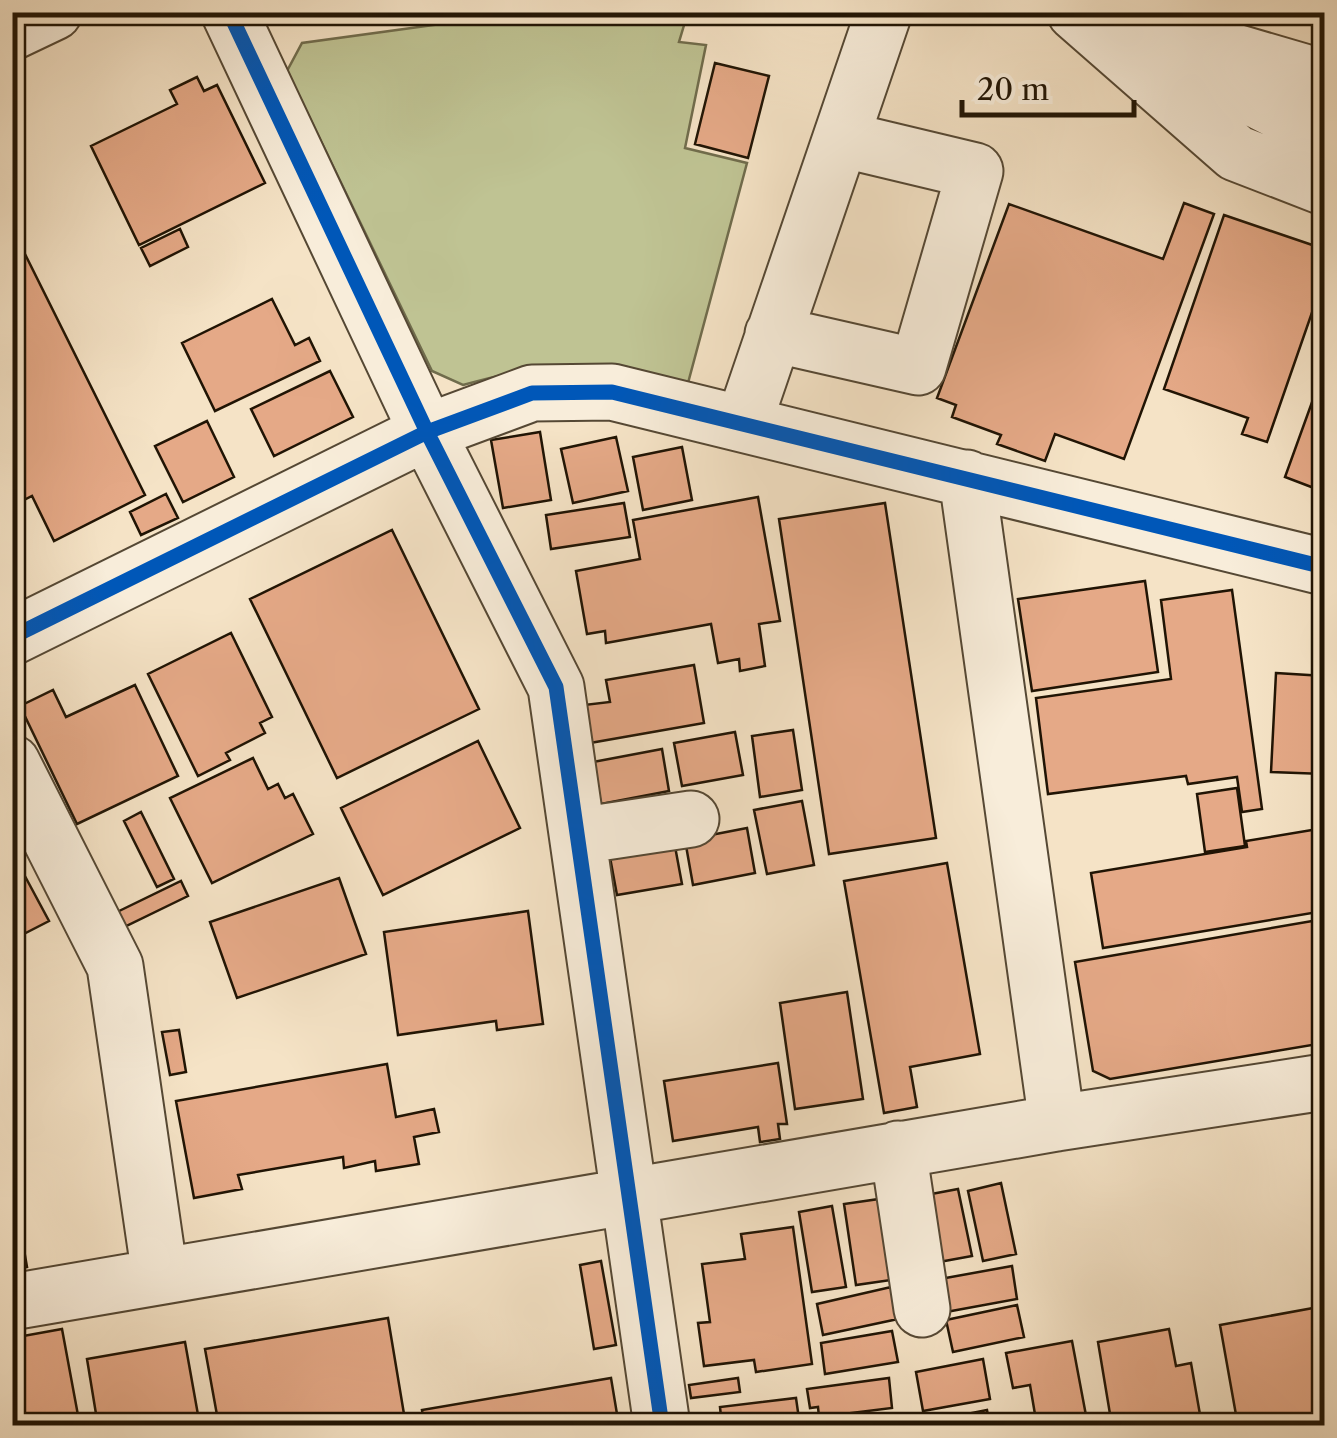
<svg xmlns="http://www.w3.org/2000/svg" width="1337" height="1438" font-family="'Libre Caslon Text',serif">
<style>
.green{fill:#bfc393;stroke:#706c4c;stroke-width:2.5}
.building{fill:#e5a987;stroke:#201404;stroke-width:2.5}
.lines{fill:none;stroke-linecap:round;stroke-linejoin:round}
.minor-casing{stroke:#554834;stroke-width:59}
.minor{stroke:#f8edda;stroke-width:55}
.cycleway-casing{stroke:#f8edda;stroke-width:21}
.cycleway{stroke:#0057b8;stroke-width:15}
</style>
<rect width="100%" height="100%" fill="#f5e3c6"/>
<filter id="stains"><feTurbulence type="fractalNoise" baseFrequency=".002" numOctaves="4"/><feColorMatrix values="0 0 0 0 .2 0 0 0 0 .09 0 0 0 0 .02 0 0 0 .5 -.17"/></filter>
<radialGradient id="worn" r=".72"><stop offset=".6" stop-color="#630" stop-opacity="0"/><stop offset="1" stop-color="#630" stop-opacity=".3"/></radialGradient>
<path class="green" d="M614 17 685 22 679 42 706 45 685 148 747 163 688 383C596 361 554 359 463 385L432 371 287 71 302 43 448 23Z"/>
<path class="building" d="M715 63 769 76 748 158 695 144Z
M197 77 204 91 217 85 265 183 139 245 91 146 177 104 170 90Z
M1184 203 1214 214 1124 459 1055 434 1045 461 997 444 1001 435 952 417 956 405 937 398 1009 204 1163 259Z
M1224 215 1324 249V278L1267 442 1242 434 1248 418 1164 389Z
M12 228 145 495 54 541 32 496 12 506Z
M180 229 188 247 150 266 141 248Z
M272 299 295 345 309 338 320 361 215 411 182 343Z
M1324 369V481L1317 478 1314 488 1285 477Z
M330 371 353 417 274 456 251 409Z
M207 421 234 477 183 502 155 446Z
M540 432 551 500 503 508 491 440Z
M616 437 628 491 573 503 561 449Z
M682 447 692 500 643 510 633 457Z
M166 494 178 518 141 535 130 512Z
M758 497 780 621 759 624 765 666 740 671 739 659 718 663 711 624 606 643 605 631 587 634 576 571 640 559 633 520Z
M624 503 630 537 551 549 546 515Z
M885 503 936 838 829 854 779 519Z
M392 530 479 709 337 778 250 599Z
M1145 581 1158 672 1032 691 1018 599Z
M1232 590 1262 809 1242 812 1237 777 1188 784 1186 776 1048 794 1036 698 1171 679 1161 600Z
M231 633 272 717 260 723 265 733 226 753 230 760 198 776 148 674Z
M694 665 704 723 590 743 584 705 610 702 606 680Z
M1276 673 1324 676V774L1271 772Z
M135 685 178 776 77 824 20 706 53 690 66 717Z
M793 730 802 790 760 797 752 736Z
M735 732 743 775 682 786 674 743Z
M478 741 520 828 383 895 341 808Z
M662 749 669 791 601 804 593 762Z
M253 758 268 789 278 784 285 798 293 794 313 834 212 883 170 798Z
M1237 788 1245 846 1205 852 1197 794Z
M802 801 814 865 767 874 754 810Z
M141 812 174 879 157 887 124 821Z
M747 828 755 873 693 885 685 840Z
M1324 828V911L1103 948 1091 873 1247 847 1246 841Z
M674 841 682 884 617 895 609 852Z
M12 852 49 921 12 940Z
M947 863 980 1054 910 1067 917 1107 884 1113 844 881Z
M339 878 366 954 237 998 210 922Z
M181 881 188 896 120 929 113 914Z
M528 911 543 1024 497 1030 496 1021 398 1035 384 932Z
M1324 919V1043L1110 1079 1093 1071 1075 962Z
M847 992 863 1099 795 1109 780 1003Z
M179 1030 186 1072 170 1075 162 1032Z
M778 1063 787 1124H778L780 1139 760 1142 758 1127 673 1141 664 1081Z
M387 1064 396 1117 434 1109 439 1132 414 1137 419 1164 376 1171 375 1161 344 1168 343 1157 238 1175 242 1189 194 1198 176 1101Z
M1001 1183 1016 1254 983 1261 968 1191Z
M13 1186 27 1267 12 1270V1186Z
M958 1189 972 1256 939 1262 926 1195Z
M879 1199 891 1280 856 1285 844 1204Z
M832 1206 846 1287 812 1292 799 1212Z
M793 1227 812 1364 756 1372 754 1360 704 1366 698 1323 710 1322 702 1264 745 1259 741 1234Z
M601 1261 616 1345 594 1349 580 1265Z
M1012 1266 1017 1299 946 1312 940 1279Z
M891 1287 898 1319 823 1335 817 1304Z
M1017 1305 1024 1337 953 1352 946 1320Z
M1324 1306V1426H1238L1220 1325Z
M388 1318 406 1426H219L205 1349Z
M62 1329 80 1426H12V1338Z
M1169 1329 1176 1366 1191 1363 1202 1426H1112L1098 1342Z
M892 1331 898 1362 825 1374 821 1343Z
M1072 1341 1088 1426H1037L1030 1385 1013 1388 1006 1353Z
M185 1342 200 1426H98L87 1359Z
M983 1359 990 1399 923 1411 916 1372Z
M611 1378 619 1426H425L422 1410Z
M738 1378 740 1392 691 1398 689 1385Z
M889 1378 892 1408 819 1417 818 1407 810 1408 807 1389Z
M796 1398 800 1426H722L720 1407Z
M987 1410 990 1426H948L947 1418Z"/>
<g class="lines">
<defs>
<path id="minor" d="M229 12 427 432 556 687 662 1426
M1075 12 1236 153 1324 187
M12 32 54 12
M1135 38 1324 134
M1194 40 1324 78
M773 334 918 367 975 171 841 139
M744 422 884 12
M967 478 1057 1123
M12 637 427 432 532 393 612 392 1324 567
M12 763 115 966 160 1276
M578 836 691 819
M898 1149 922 1309
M12 1302 1057 1123 1324 1082"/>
</defs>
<use href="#minor" class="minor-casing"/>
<use href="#minor" class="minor"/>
<defs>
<path id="cycleway" d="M229 12 427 432 556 687 662 1426
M12 637 427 432 532 393 612 392 1324 567"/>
</defs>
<use href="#cycleway" class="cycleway-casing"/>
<use href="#cycleway" class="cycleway"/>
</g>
<rect width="1337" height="1438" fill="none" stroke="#f5e3c6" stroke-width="50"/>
<rect x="15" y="15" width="1307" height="1408" fill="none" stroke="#201404" stroke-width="5"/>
<rect x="25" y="25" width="1287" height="1388" fill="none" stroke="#201404" stroke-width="2.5"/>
<path d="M962 100v15h172v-15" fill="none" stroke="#201404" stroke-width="5"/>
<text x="977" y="100" font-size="30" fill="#201404" stroke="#f8edda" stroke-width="8" paint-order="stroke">20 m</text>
<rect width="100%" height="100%" filter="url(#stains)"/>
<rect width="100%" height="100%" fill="url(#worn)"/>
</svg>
